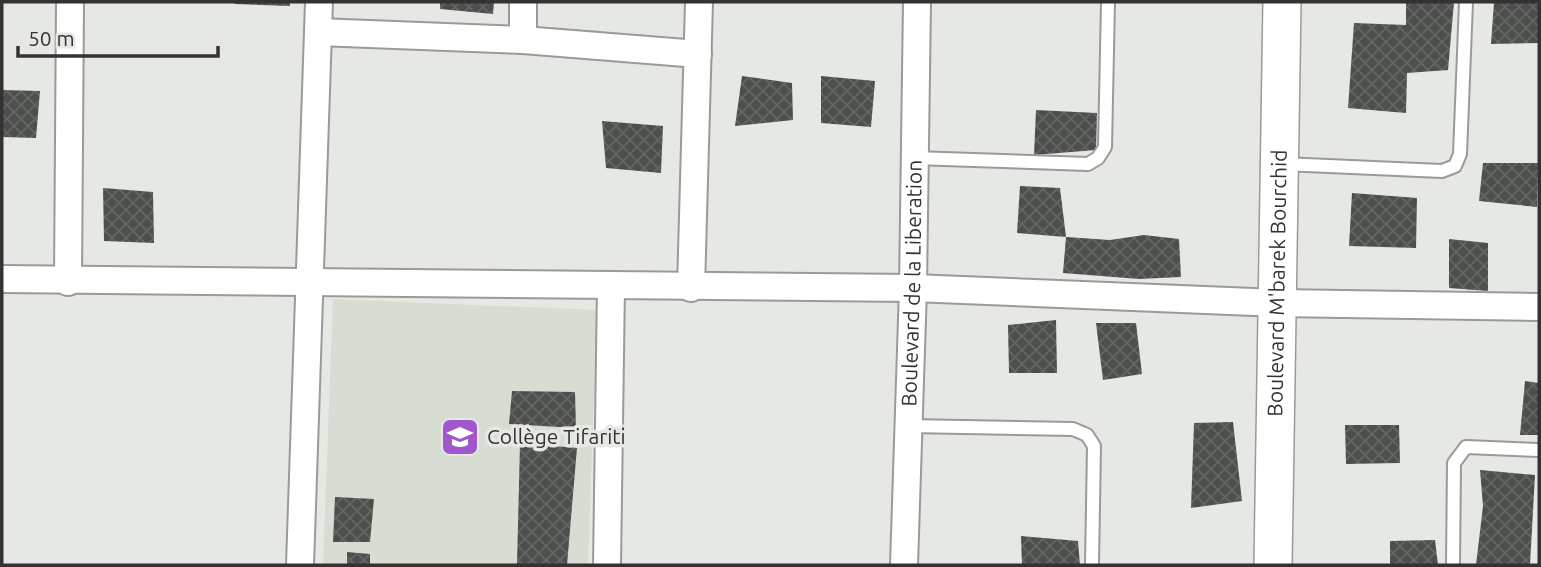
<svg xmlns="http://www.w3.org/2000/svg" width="1541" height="567" font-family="Ubuntu,sans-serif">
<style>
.built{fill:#d7ddd2}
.building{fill:url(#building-cross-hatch)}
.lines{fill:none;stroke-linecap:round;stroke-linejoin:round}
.lane-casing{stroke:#999b98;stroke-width:16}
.street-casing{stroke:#999b98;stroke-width:30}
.secondary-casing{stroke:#999b98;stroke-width:40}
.lane{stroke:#fff;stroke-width:12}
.street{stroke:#fff;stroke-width:26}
.secondary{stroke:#fff;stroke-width:37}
.labels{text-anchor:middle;stroke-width:7;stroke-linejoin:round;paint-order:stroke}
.street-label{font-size:21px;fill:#323332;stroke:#e6e8e4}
.poi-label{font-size:21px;fill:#323332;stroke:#e6e8e4;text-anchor:start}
</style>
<defs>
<pattern id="building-cross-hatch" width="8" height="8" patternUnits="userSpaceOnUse" patternTransform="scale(1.75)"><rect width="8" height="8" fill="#4d4f4c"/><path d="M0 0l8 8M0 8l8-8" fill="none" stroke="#646664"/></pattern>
</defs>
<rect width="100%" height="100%" fill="#e6e8e4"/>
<path class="built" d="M333 299 597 310 588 565H323Z"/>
<path class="building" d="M235 2H290V6L235 4Z
M440 2H494L493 14 440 9Z
M1406 2H1454L1448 70 1407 73 1406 113 1348 108 1354 23 1406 25Z
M1494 2H1539V43L1491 44Z
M742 76 792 83 793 120 735 126Z
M821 76 875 81 871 127 821 123Z
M2 90 40 91 36 138 2 137Z
M1036 110 1097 113 1096 150 1034 155Z
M602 121 663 126 661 173 606 168Z
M1483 163H1538L1537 207 1479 201Z
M1020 186 1060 188 1066 237 1110 240 1144 235 1179 239 1181 277 1139 279 1063 273 1066 237 1017 233Z
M103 188 153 192 154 243 104 241Z
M1352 193 1417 198 1416 248 1349 246Z
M1449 239 1488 243V291L1449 288Z
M1056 320 1057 373H1009L1008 325Z
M1096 323H1136L1142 374 1103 380Z
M1525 381 1539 383V435H1520Z
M512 391 575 392 576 428 509 424Z
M1233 422 1242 501 1191 508 1194 423Z
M1345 425H1399L1400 463 1346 464Z
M520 443 577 448 567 565H517Z
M1480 470 1535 475 1530 565H1476L1483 506Z
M335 497 374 499 370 542H333Z
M1021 536 1078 541 1080 565H1022Z
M1435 540 1438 565H1390V541Z
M347 552 370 554V565H347Z"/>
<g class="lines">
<defs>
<path id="lane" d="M914 158 1088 164 1098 158 1105 147 1108 2
M1283 164 1442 171 1455 166 1460 154 1466 2
M908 426 1073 429 1087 435 1094 446 1092 565
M1453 565 1454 463 1466 447 1539 450"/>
<g id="street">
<path d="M318 32 523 40 698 54"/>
<path d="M523 40V2"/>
<path d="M2 279 913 288 1277 303 1539 307"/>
<path d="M68 282 70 2"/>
<path d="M691 288 699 2"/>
<path d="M300 565 319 2"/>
<path d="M607 565 611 285"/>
<path id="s1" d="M904 565 913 288 917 2"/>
</g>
<g id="secondary">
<path id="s2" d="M1273 565 1282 2"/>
</g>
</defs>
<use href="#lane" class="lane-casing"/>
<use href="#street" class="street-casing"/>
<use href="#secondary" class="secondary-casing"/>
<use href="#lane" class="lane"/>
<use href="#street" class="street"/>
<use href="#secondary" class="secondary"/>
</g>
<defs>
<symbol id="school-square" viewBox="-11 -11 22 22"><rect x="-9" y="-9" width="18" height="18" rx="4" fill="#9f57cb" stroke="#e6e8e4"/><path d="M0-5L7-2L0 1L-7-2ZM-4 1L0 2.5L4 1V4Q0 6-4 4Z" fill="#fff"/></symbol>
</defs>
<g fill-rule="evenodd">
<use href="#school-square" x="438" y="415" width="44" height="44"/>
</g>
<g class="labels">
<g class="street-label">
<text dy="7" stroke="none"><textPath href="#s2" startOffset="282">Boulevard M'barek Bourchid</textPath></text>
<text dy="7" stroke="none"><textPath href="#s1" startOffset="282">Boulevard de la Liberation</textPath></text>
</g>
<g class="poi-label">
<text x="487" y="444">Collège Tifariti</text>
</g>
</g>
<rect width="1541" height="567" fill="none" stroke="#323332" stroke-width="7"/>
<path d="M18 46v10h200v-10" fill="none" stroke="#323332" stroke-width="3.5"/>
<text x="28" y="46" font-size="21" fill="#323332" stroke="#e6e8e4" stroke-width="5" paint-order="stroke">50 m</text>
</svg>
